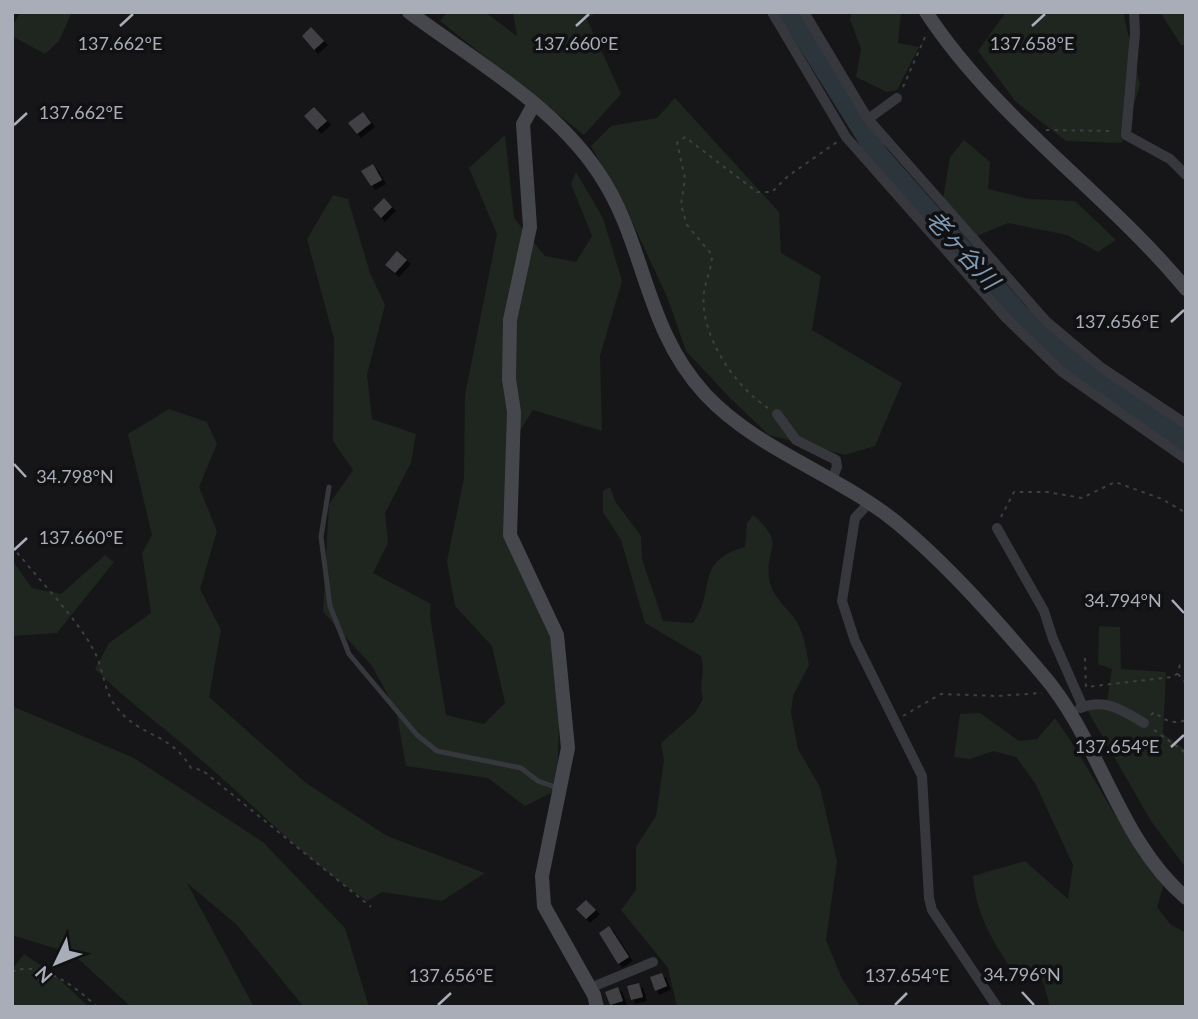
<svg xmlns="http://www.w3.org/2000/svg" width="1198" height="1019" font-family="Lato,'Noto Sans JP',sans-serif">
<style>
.green{fill:#1e261f}
.lines{fill:none;stroke-linecap:round;stroke-linejoin:round}
.river{stroke:#2c353c;stroke-width:21}
.building{fill:#404145;filter:url(#shadow)}
.path{stroke:#3d3f44;stroke-width:2;stroke-dasharray:3.5 5;stroke-linecap:butt}
.lane{stroke:#37383d;stroke-width:5}
.street{stroke:#37383d;stroke-width:10}
.secondary{stroke:#45474d;stroke-width:14}
.ticks{fill:none;stroke:#a8adb8;stroke-width:2.5}
.labels{text-anchor:middle;stroke-width:7;stroke-linejoin:round;paint-order:stroke}
.water-label{font-size:24px;font-style:italic;fill:#7f9bb3;stroke:#111113}
.ticks-label{font-size:18px;text-anchor:middle;fill:#a8adb8;stroke:#111113;stroke-width:7;stroke-linejoin:round;paint-order:stroke}
</style>
<defs>
<filter id="shadow"><feDropShadow dx="4" dy="4" stdDeviation="0" flood-color="#0009"/></filter>
</defs>
<rect width="100%" height="100%" fill="#161618"/>
<path class="green" d="M21 12H72L59 41 45 54 12 36V26Z
M447 12H485L517 36 513 12H597L587 19 621 94 584 135 440 21Z
M852 12H901L898 43 919 47 897 90 887 92 856 77 861 49 850 19Z
M1006 12H1123L1140 85 1122 143 1066 141 1016 102 978 51Z
M1160 12H1186V45H1181Z
M675 98 779 212 781 253 821 276 812 330 902 383 875 446 845 455 769 435 732 400 686 351 668 299 628 213 591 146 611 126 657 118Z
M505 135 514 218 545 256 576 262 592 236 571 184 576 172 603 218 622 281 600 356 602 431 533 410 515 439 505 532 554 635 559 721 557 790 525 806 488 778 406 766 396 710 372 666 323 612 329 504 353 470 333 441 334 339 307 239 333 195 348 199 370 273 385 305 367 375 372 419 416 434 411 463 385 513 388 543 373 573 431 604 430 616 446 715 484 724 505 703 492 646 455 606 447 561 464 478 465 395 497 234 469 168Z
M964 140 990 162 988 189 1029 199 1075 201 1116 240 1098 252 1067 235 1008 223 977 236 943 199 950 157Z
M169 409 207 422 217 444 199 487 217 531 200 589 221 630 209 697 306 783 387 836 485 873 442 901 382 892 367 901C307 861 255 806 200 759 165 728 128 702 95 669L109 643 151 613 142 553 152 535 128 434Z
M610 487 615 501 641 536 642 559 663 621 693 623C717 590 693 561 745 547L747 523 753 515C789 545 762 550 770 583 774 598 786 607 795 619 804 632 806 650 809 665L793 696 791 712 798 749 820 787 837 861 826 940 842 979 861 1007H677L668 968 621 910 636 890V847L656 816 664 760 661 743 695 713 703 699C698 683 706 673 701 656L645 623 621 540 603 512V491Z
M105 555 114 562 57 633 12 636V560L32 588 61 594Z
M1099 626 1120 627 1121 669 1166 672 1163 734 1186 750V868L1151 821 1086 708 1106 707 1112 669 1098 664Z
M12 706 134 758 263 842 345 928 369 1007H304L236 924 187 883 254 1007H131L73 954 12 935Z
M980 713 1019 741 1037 739 1055 718C1094 772 1120 834 1164 884L1157 907 1170 924 1186 933V1007H1050L1043 981 1013 972C992 940 976 915 973 876L1025 861 1068 899 1073 865 1035 783 1016 757 993 751 970 759 954 757 960 714Z
M24 954 56 976 89 1007H12V969Z"/>
<g class="lines">
<path class="river" d="M789 12 879 156 1017 312 1079 368 1186 441"/>
</g>
<path class="building" d="M311 27 324 41 314 50 302 36Z
M314 107 327 121 317 130 304 116Z
M363 112 371 123 357 134 348 123Z
M373 164 382 180 371 186 361 171Z
M384 198 392 207 381 218 373 209Z
M397 251 407 260 395 273 385 265Z
M586 900 596 910 586 919 576 909Z
M609 926 629 957 618 964 599 933Z
M662 973 667 986 655 991 650 977Z
M639 983 643 997 631 1000 627 986Z
M618 987 623 1001 610 1005 605 992Z"/>
<g class="lines">
<path class="path" d="M903 87 926 35
M1046 130 1114 131
M768 408C734 386 699 334 704 292 706 279 712 268 712 255L687 225 681 205 685 178 677 143 685 137 757 192H772L788 176 837 142
M1001 517 1014 492H1047L1082 498 1115 482 1162 499 1186 513
M12 546C35 576 76 617 93 649 104 668 103 691 117 708 141 738 170 732 191 768L202 770 371 907
M1085 658 1086 687 1172 677 1177 674 1180 665 1186 662
M1178 674 1186 683
M1151 715 1154 712C1165 720 1172 725 1186 720
M903 716 941 694 997 696 1042 693
M1154 730 1186 753
M12 972C41 959 77 988 97 1007"/>
<path class="lane" d="M329 487 321 537 330 606 349 654 417 735 437 751 521 768 538 781 558 788"/>
<path class="street" d="M772 12 846 137 1006 318 1062 372 1186 459
M804 12 868 119 1046 321 1102 368 1186 424
M1134 12 1135 33 1126 135 1170 159 1186 175
M868 119 897 98
M777 414 796 440 836 460 837 467 832 479
M869 503 855 518 842 601 855 641 922 776 929 898 932 910 997 1007
M997 528 1044 611 1053 639 1083 707
M1080 708C1106 698 1122 710 1144 723
M590 988 653 962"/>
<path class="secondary" d="M409 12C474 60 552 104 598 172 646 242 643 327 705 394 757 450 837 474 896 522 949 566 998 622 1043 675 1100 741 1118 840 1186 898
M926 12C997 120 1105 191 1186 289
M534 104 523 124 530 227 510 320 509 379 514 412 510 535 557 635 568 748 542 876 544 906 594 995 597 1007"/>
</g>
<path class="ticks" d="M120 26 133 14M576 26 589 14M1032 26 1045 14M14 125 27 113M1171 322 1184 310M14 464 26 477M14 550 27 538M1172 600 1184 613M1171 747 1184 735M1022 992 1034 1005M438 1005 451 993M895 1005 907 993"/>
<g class="labels">
<g class="water-label">
<text transform="translate(962 250) rotate(48)" y="8">老ヶ谷川</text>
</g>
</g>
<g class="ticks-label">
<text x="120" y="50">137.662°E</text>
<text x="576" y="50">137.660°E</text>
<text x="1032" y="50">137.658°E</text>
<text x="81" y="119">137.662°E</text>
<text x="1117" y="328">137.656°E</text>
<text x="75" y="483">34.798°N</text>
<text x="81" y="544">137.660°E</text>
<text x="1123" y="607">34.794°N</text>
<text x="1117" y="753">137.654°E</text>
<text x="1022" y="981">34.796°N</text>
<text x="451" y="982">137.656°E</text>
<text x="907" y="982">137.654°E</text>
</g>
<rect width="1198" height="1019" fill="none" stroke="#a8adb8" stroke-width="28"/>
<g transform="translate(56 963) rotate(227)" stroke="#111113" stroke-width="5" paint-order="stroke">
<path d="M0-5L12 26L0 18L-12 26Z" fill="#a8adb8"/>
<text y="-10" font-size="19" font-weight="bold" text-anchor="middle" fill="#a8adb8">N</text>
</g>
</svg>
